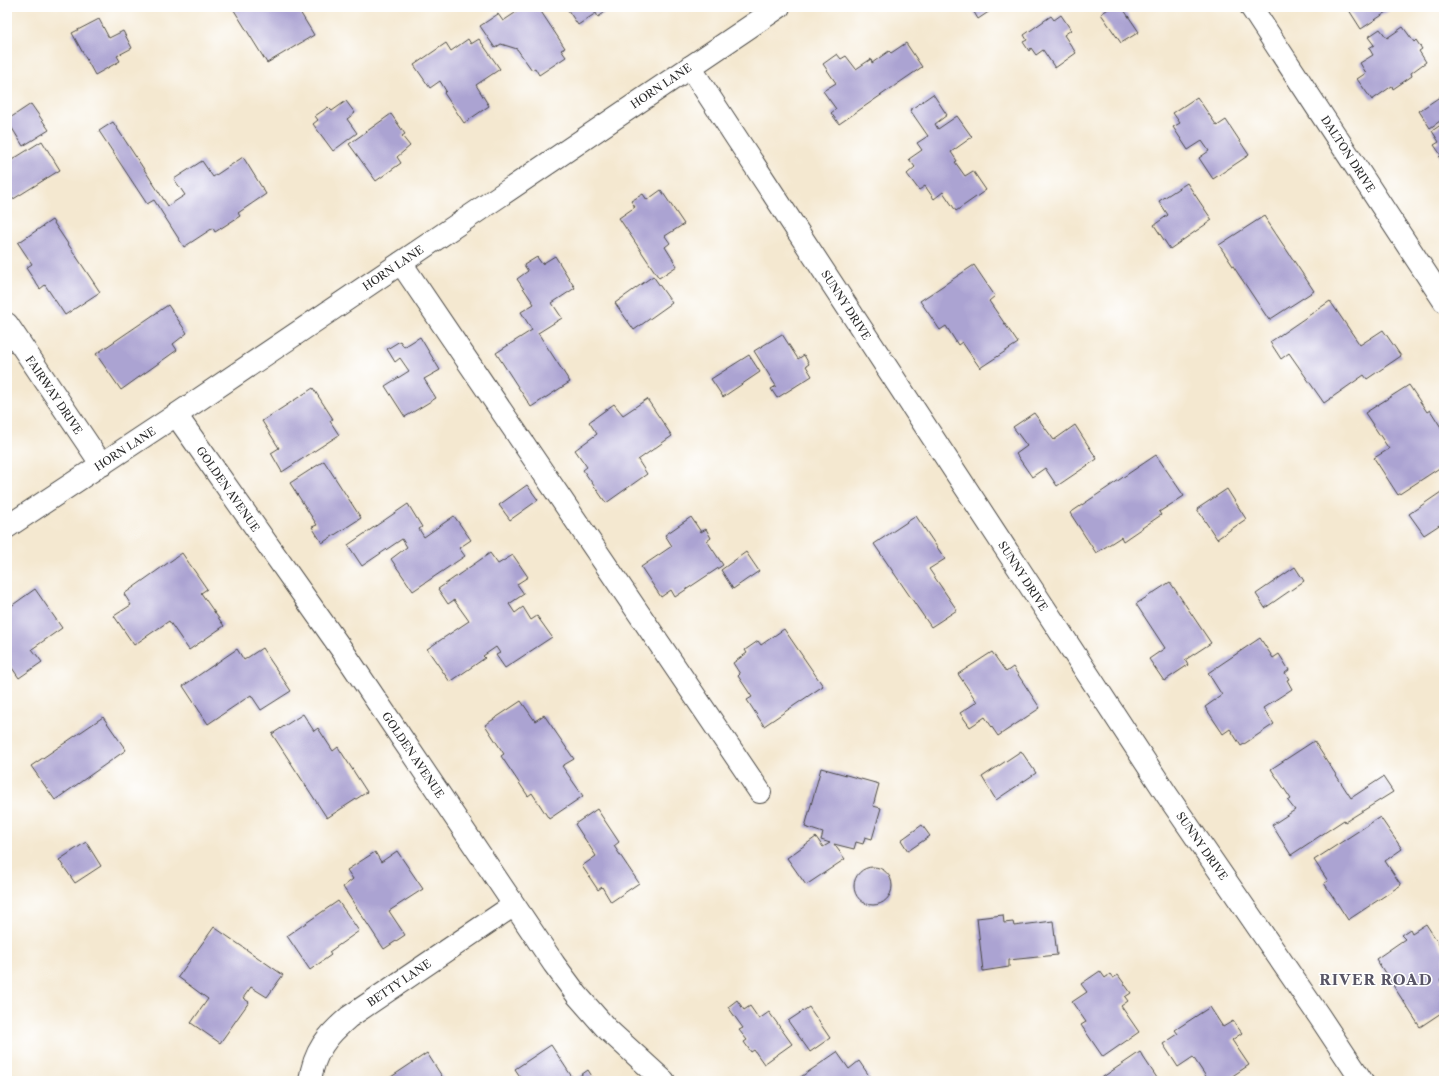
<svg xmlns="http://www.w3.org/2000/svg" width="1451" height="1088" font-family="'Libre Caslon Text',serif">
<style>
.building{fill:#aba3d2}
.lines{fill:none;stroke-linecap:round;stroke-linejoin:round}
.minor-casing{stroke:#494744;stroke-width:24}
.tertiary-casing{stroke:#494744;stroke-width:24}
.minor{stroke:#fff;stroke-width:22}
.tertiary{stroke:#fff;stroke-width:22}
.labels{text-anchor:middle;stroke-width:3;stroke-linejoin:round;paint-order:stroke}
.street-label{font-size:11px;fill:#2b2b2b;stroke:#fff}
.district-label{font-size:15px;font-weight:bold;letter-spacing:1px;fill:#585565;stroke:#fff}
</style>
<rect width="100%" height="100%" fill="#fff"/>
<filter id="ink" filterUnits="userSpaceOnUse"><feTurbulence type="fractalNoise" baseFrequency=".025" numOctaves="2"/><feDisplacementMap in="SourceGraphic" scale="8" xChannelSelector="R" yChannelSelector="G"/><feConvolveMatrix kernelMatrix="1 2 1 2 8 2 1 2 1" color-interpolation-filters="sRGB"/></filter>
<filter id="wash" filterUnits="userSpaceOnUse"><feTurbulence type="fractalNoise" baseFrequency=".012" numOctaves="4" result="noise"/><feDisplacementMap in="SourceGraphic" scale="16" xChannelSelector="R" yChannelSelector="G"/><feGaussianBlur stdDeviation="0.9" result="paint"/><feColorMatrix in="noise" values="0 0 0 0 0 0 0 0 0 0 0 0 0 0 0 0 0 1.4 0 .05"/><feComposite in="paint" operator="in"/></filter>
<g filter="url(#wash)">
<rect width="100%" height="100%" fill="#f4e8d0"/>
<g id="blocks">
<path class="building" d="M232 7H297L314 35 267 63Z
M524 7H538L565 48 561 50 566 57 539 75 535 68 532 70 517 49 501 44 495 48 480 26 498 14 503 21Z
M566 7H613L598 17 596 13 578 25Z
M971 7H996L978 19Z
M1111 7H1122L1139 32 1121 43 1101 14Z
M1347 7H1388L1390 10 1361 29Z
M1061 15 1071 30 1064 35 1076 53 1055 68 1043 50 1036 55 1031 48 1029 51 1023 42 1027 40 1024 35 1051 16 1054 20Z
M99 19 109 38 123 31 132 48 117 56 120 61 95 75 72 33Z
M1403 27 1414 42 1416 40 1422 49 1419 51 1426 62 1411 73 1412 76 1393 89 1392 86 1372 100 1357 79 1366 73 1360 63 1373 55 1369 48 1374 45 1368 37 1380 29 1387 38Z
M468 39 471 44 479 39 500 69 476 85 489 106 464 123 444 93 446 91 440 81 430 88 414 65 446 43 451 51Z
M906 43 922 67 839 124 831 113 836 109 823 91 836 83 823 64 837 54 841 59 846 56 856 69 871 59 872 63 889 51 891 53Z
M933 94 947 115 935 124 938 129 957 116 972 137 951 152 957 161 955 162 965 176 973 171 986 190 956 211 943 192 934 199 925 186 919 190 907 174 915 167 909 159 922 150 917 143 928 136 910 110Z
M1444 94V164L1439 157 1441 155 1434 145 1439 142 1432 131 1442 124 1440 121 1430 128 1419 111Z
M1197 97 1217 126 1226 120 1249 155 1213 179 1199 158 1209 151 1202 141 1188 150 1173 127 1180 123 1173 113Z
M346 101 355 113 347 119 357 133 333 151 313 124 318 120 315 116 328 107 332 111Z
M31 104 49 130 23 146 7 120Z
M391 114 405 134 402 136 410 146 397 157 401 163 376 181 349 144Z
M113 122 168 206 185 195 174 179 202 161 213 177 243 157 266 194 238 213 240 216 215 232 213 228 184 247 154 200 147 204 99 131Z
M42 141 60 170 7 203V163Z
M1187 183 1212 220 1170 249 1154 225 1168 215 1159 201Z
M661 190 684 224 665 236 670 243 665 247 677 266 659 278 619 218 635 207 631 201 643 194 647 200Z
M1264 216 1314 291 1269 320 1219 245Z
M52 220 100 292 65 315 45 285 40 289 26 268 32 264 18 243Z
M555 256 575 288 552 303 562 318 538 333 570 382 531 407 496 353 532 330 521 312 534 304 517 279 528 271 524 265 537 257 542 264Z
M974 265 995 296 989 301 1018 343 980 368 962 342 958 345 946 326 940 330 920 301Z
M653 276 672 303 634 330 615 303Z
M1330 301 1360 345 1383 330 1401 356 1367 379 1364 375 1324 403 1289 353 1281 359 1270 342Z
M168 305 187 333 173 344 177 350 121 390 96 354Z
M782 334 798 359 804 355 809 364 806 366 812 376 777 398 771 389 776 386 754 351Z
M420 337 440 370 424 379 436 398 405 417 385 386 409 371 400 358 395 362 387 349 400 341 404 347Z
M749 355 760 372 723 397 711 379Z
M1409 385 1427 412 1430 410 1444 432V465L1398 495 1374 458 1389 449 1365 413Z
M313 388 333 419 330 421 339 435 282 472 271 453 279 448 262 421Z
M647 399 672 436 638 460 647 474 606 503 583 470 587 467 575 450 597 434 589 422 614 404 623 415Z
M1034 413 1054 440 1075 425 1097 459 1057 486 1045 468 1032 477 1016 454 1027 446 1013 427Z
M1156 455 1184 496 1159 512 1161 515 1123 541 1121 537 1096 553 1070 513Z
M324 461 361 518 322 543 312 527 317 525 290 483Z
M527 485 538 500 510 520 499 505Z
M1227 489 1246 519 1217 539 1197 509Z
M1444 490V522L1424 535 1409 514Z
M408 504 422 527 419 529 424 537 454 516 471 540 459 548 465 556 413 591 391 559 407 547 402 539 362 566 348 545Z
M916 516 945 559 929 569 957 610 931 627 874 544Z
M691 517 701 532 706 529 711 538 707 541 723 565 675 597 671 590 661 597 641 567 672 546 665 535Z
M746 552 759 571 733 589 721 570Z
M182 553 207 589 201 593 224 626 189 650 169 621 134 645 114 616 131 605 124 594Z
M490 553 498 564 513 555 528 577 517 584 524 594 509 604 515 613 523 607 531 620 537 616 552 637 505 668 496 655 500 653 496 647 483 656 485 658 450 682 427 649 469 621 454 600 448 604 438 589Z
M1295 567 1304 581 1265 608 1256 594Z
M1170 582 1211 643 1185 660 1188 665 1164 681 1149 659 1165 648 1136 604Z
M35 589 62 628 32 649 42 662 19 678 10 665 7 667V609Z
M784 629 823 686 764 726 747 700 752 697 738 676 740 674 733 663 747 653 745 650 758 641 761 645Z
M1260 638 1273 658 1279 654 1289 670 1285 673 1289 679 1287 680 1292 689 1263 708 1274 724 1241 746 1230 729 1223 734 1205 707 1222 695 1208 673Z
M262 648 291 691 261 710 251 695 208 724 183 686 237 649 244 660Z
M992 652 1006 672 1013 667 1040 708 998 736 985 717 970 727 960 713 977 702 958 674Z
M521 701 535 721 544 715 574 759 562 766 583 796 549 819 532 793 528 796 501 756 504 754 485 725Z
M303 714 314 731 318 728 333 751 338 747 367 792 327 818 272 734Z
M103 717 126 750 55 800 31 766Z
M1314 741 1351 798 1383 777 1393 792 1345 822 1344 820 1291 855 1272 825 1295 810 1288 801 1291 799 1271 769Z
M1021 751 1036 773 996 800 982 777Z
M821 768 879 784 873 806 881 808 872 839 865 837 863 844 856 842 854 849 834 844 845 859 806 885 787 858 816 837 823 847 830 843 821 840 823 833 805 827Z
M597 809 619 842 614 846 639 883 611 902 602 887 598 890 582 866 596 856 575 824Z
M1380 817 1402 849 1385 861 1401 885 1348 920 1324 883 1328 881 1314 860Z
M922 825 930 836 908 851 901 840Z
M86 842 101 866 75 883 59 860Z
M397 851 423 889 389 911 405 935 384 949 343 887 353 879 347 870 375 852 381 862Z
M854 886a19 19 0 1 1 38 0a19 19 0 1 1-38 0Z
M338 901 359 931 329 952 331 955 310 970 287 936Z
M1003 915 1004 923 1013 922 1014 926 1053 921 1057 955 1009 960V967L983 971 977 918Z
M1426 924 1444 952V978L1440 980 1444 985V1011L1420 1027 1376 959 1405 939 1401 935 1410 929 1412 933Z
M214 927 283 975 267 997 251 987 243 998 249 1002 220 1043 191 1023 208 999 178 977Z
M1100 971 1105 978 1110 974 1113 978 1118 975 1131 993 1125 997 1128 1001 1121 1006 1139 1032 1103 1057 1081 1025 1086 1022 1072 1002 1087 992 1081 984Z
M737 1000 744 1010 750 1006 759 1019 769 1012 792 1044 764 1064 754 1050 751 1052 744 1042 747 1040 739 1030 743 1028 728 1007Z
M809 1007 830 1038 810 1052 788 1021Z
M1210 1007 1223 1027 1233 1021 1242 1033 1232 1040 1249 1065 1225 1081H1209L1193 1057 1178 1067 1163 1044 1178 1034 1175 1030Z
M551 1045 574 1080 588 1070 595 1081H523L515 1069Z
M837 1052 849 1069 859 1061 870 1077 868 1079 870 1081H795Z
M1140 1052 1159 1081H1097Z
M427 1053 445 1081H385Z"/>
</g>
</g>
<g filter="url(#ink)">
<use href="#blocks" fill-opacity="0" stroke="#494744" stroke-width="1"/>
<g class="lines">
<defs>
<path id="minor" d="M1251 7 1444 301
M690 67 1167 795 1319 1016 1362 1081
M401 263 760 792
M7 324 102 465
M176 415 347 657 554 964 577 995 606 1028 664 1081
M310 1081C314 1051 327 1036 349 1017L514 905"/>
<path id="tertiary" d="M7 527 176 415 779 7"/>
</defs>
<use href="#minor" class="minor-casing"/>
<use href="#tertiary" class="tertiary-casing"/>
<use href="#minor" class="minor"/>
<use href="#tertiary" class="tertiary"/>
</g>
</g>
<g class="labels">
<g class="street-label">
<text transform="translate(661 86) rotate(-34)" y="4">HORN LANE</text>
<text transform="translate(1348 154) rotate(57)" y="4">DALTON DRIVE</text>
<text transform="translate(393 268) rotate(-34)" y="4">HORN LANE</text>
<text transform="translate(846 305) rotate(57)" y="4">SUNNY DRIVE</text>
<text transform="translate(54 395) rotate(56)" y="4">FAIRWAY DRIVE</text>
<text transform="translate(125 449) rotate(-33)" y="4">HORN LANE</text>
<text transform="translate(228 489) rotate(55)" y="4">GOLDEN AVENUE</text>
<text transform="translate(1023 576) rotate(57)" y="4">SUNNY DRIVE</text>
<text transform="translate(413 755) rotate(56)" y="4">GOLDEN AVENUE</text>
<text transform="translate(1202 846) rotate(55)" y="4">SUNNY DRIVE</text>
<text transform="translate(399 983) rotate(-34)" y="4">BETTY LANE</text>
</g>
<g class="district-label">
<text x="1376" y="985">RIVER ROAD</text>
</g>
</g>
<rect width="1451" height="1088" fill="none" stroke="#fff" stroke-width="24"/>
</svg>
